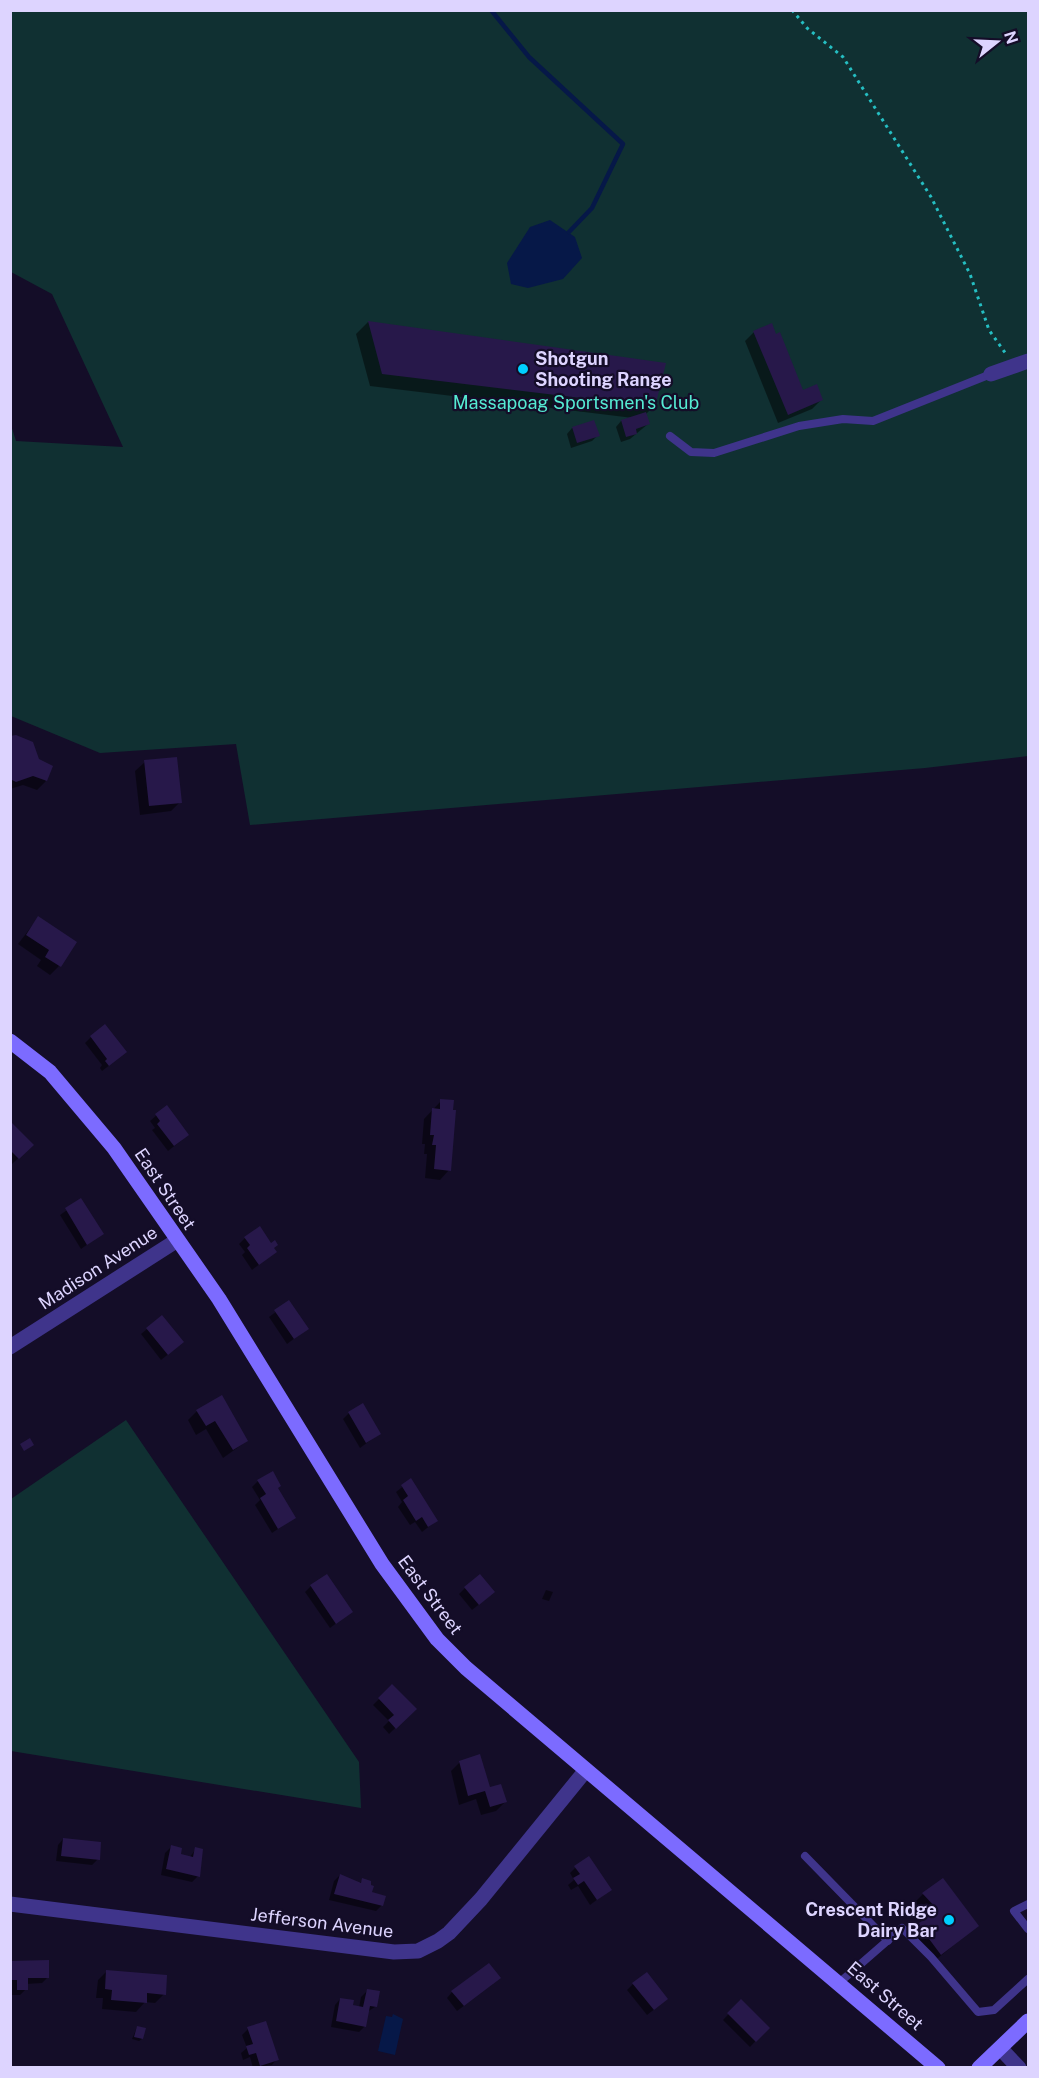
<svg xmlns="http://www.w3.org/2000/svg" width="1039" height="2078" font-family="'Public Sans',sans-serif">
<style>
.green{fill:#103032}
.water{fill:#061848}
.shadow{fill:#0007}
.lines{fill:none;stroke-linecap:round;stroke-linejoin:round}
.stream{stroke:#061848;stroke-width:4.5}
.building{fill:#27184a}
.path{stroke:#25bec2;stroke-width:3;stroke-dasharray:3 4.5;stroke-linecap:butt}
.lane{stroke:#3f348b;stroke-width:8}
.street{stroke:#3f348b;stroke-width:15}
.secondary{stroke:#7c6bff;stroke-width:15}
.poi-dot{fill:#00cfff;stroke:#140d28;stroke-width:2}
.labels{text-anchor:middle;stroke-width:4.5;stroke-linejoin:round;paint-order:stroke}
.poi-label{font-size:18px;font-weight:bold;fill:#ddd4ff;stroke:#140d28;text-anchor:start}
.park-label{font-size:18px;fill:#55ead2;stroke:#140d28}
.street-label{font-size:18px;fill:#ddd4ff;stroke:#140d28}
</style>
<rect width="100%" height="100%" fill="#140d28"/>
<path class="green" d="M11 11H1028V756L925 768 250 825 236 744 100 753 11 716 10 422 16 441 123 447 52 294 11 272Z
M126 1420 359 1762 361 1808 11 1751V1499Z"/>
<path class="water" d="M550 220 575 237 582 258 563 279 528 288 511 284 507 263 530 227Z
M393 2014 403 2019 395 2055 378 2051 386 2016 392 2017Z"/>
<path class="shadow" d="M368 322 654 406 645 415 648 424 630 439 621 442 616 427 621 421 633 418 370 386 356 334Z
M754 332 803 392 821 400 812 409 778 423 745 341Z
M572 428 598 435 592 441 571 448 567 434Z
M10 738 46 781 37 790 23 785 10 789Z
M145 762 180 802 171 811 140 815 135 771Z
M38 918 59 966 50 975 37 966 41 960 18 944Z
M91 1037 119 1058 102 1071 100 1068 102 1065 85 1043Z
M441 1101 449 1170 440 1180 425 1178 427 1154H424L425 1144H422L424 1119Z
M166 1107 182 1140 168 1151 152 1130 155 1128 150 1121Z
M10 1123 32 1145 12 1164 10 1162Z
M81 1200 102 1234 81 1249 60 1215Z
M245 1238 272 1248 275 1252 252 1270 242 1255 245 1252 239 1244Z
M289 1302 307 1329 287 1344 269 1317Z
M147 1329 176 1348 161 1360 141 1334Z
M221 1397 247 1441 223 1458 206 1429 196 1435 188 1420 197 1411Z
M349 1413 379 1434 360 1448 343 1419Z
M411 1480 436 1521 422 1532 415 1522 410 1525 398 1507 402 1502 396 1492Z
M258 1481 277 1489 294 1518 272 1533 255 1505 260 1500 252 1487Z
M311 1586 351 1612 330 1628 305 1592Z
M465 1588 487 1598 472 1610 459 1594Z
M546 1590 553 1592 549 1601 542 1599Z
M392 1686 415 1709 389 1734 383 1727 389 1721 373 1705Z
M460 1762 506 1801 496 1811 481 1815 476 1799 459 1805 451 1771Z
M63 1839 98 1859 92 1865 56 1861 58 1845Z
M171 1847 179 1855 189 1858 196 1849 198 1876 192 1882 161 1875 165 1853Z
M575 1868 610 1890 590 1905 578 1886 571 1890 568 1885 574 1880 570 1873Z
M340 1875 359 1884 363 1880 382 1905 376 1911 329 1900 334 1881Z
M923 1894 977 1926 932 1963 910 1935 928 1918 914 1903Z
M10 1962 47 1978 42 1983 26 1984V1989L20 1995H12Z
M107 1971 164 1994 155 2003 145 2002 136 2012 102 2009 103 1998H96L98 1980Z
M493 1984 457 2011 447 1998 452 1992Z
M633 1984 660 2005 647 2015 627 1990Z
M367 1991 375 2007 367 2012 365 2026 359 2032 331 2027 335 2005 340 1999 359 2008 361 1997Z
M741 2001 768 2028 750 2047 723 2020Z
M137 2027 142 2039 139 2041 132 2039Z
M248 2029 277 2059 272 2065 253 2068 250 2057 243 2060 241 2053 247 2048 242 2035Z"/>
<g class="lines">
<path class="stream" d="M491 10 529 57 623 144 592 208 569 232"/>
</g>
<path class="building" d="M368 321 666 363 655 407 382 374Z
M772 323 776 334 780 332 803 390 817 384 823 400 788 415 753 331Z
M646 412 650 424 636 429 637 434 626 437 621 420Z
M594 420 600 436 577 443 572 427Z
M16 735 33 742 39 759 53 766 47 781 33 776 16 782 10 779V736Z
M177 757 182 803 149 806 144 760Z
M38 916 77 942 61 967 45 957 49 950 26 935Z
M105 1024 127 1052 109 1066 105 1061 107 1059 90 1036Z
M440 1099 454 1100 453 1110H456L451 1171 434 1169 436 1145H432L434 1135H430L432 1108 440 1109Z
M167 1105 189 1135 174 1146 157 1124 160 1121 155 1114Z
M10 1121 34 1145 19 1159 10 1150Z
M81 1198 104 1234 87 1245 65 1208Z
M260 1226 271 1243 275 1240 278 1245 274 1248 277 1252 259 1265 247 1248 250 1245 244 1237Z
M289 1300 309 1329 294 1339 274 1310Z
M162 1315 184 1342 168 1355 146 1328Z
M222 1395 248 1441 233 1450 215 1421 206 1426 196 1410Z
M363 1403 381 1434 366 1443 348 1412Z
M30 1438 34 1445 24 1451 20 1444Z
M273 1471 281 1486 278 1488 296 1518 278 1529 260 1498 266 1494 257 1480Z
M411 1478 438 1521 428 1527 422 1517 416 1521 403 1500 408 1496 401 1485Z
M327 1574 353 1612 336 1624 310 1585Z
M480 1574 495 1592 479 1605 464 1587Z
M392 1684 417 1709 396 1729 388 1720 394 1715 378 1698Z
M480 1754 490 1787 501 1784 507 1802 490 1807 485 1791 468 1796 459 1761Z
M63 1838 101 1842 100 1860 61 1856Z
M171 1845 182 1848 181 1854 193 1857 195 1847 203 1849 200 1877 166 1869Z
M589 1856 612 1890 597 1900 584 1881 578 1885 573 1878 580 1874 574 1866Z
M340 1874 361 1883 362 1878 371 1881V1885L374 1886 372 1892 386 1896 383 1906 334 1894Z
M943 1878 979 1926 941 1955 918 1924 937 1909 922 1893Z
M49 1960V1978H28V1990H17V1980H10V1961Z
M489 1963 501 1978 464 2006 451 1991Z
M106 1970 167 1975 166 1995 147 1993V2003L111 2000 112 1990 105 1989Z
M647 1972 668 1999 654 2010 632 1983Z
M367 1989 380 1991 377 2007 370 2006 366 2027 336 2021 340 1998 354 2000 353 2005 363 2007Z
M741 1999 770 2028 756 2042 727 2013Z
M266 2021 279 2060 260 2066 256 2053 249 2055 246 2046 253 2044 247 2027Z
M137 2026 146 2028 143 2039 134 2037Z"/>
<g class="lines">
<path class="path" d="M792 10 807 28 843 57 931 197 970 274 989 330 1006 354"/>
<path class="lane" d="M670 436 691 452 714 453 799 426 843 419 873 421 991 374
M805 1856 888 1941
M1028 1904 1014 1911 1028 1929
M840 1982 902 1928 931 1957 978 2012 994 2010 1028 1979"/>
<path class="street" d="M991 374 1028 361
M10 1347 176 1241
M10 1904 394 1952 418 1951 438 1941 449 1933 481 1899 586 1770
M1001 2049 1019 2068"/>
<path class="secondary" d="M10 1041 50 1072 114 1148 219 1299 382 1564 437 1639 466 1668 938 2068
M979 2068 1028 2021"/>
</g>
<g class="poi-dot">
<circle cx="523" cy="369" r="6"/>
<circle cx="949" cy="1920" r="6"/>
</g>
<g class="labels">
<g class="poi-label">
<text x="535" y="365">Shotgun<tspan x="535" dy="21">Shooting Range</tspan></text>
<text x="937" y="1916" text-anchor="end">Crescent Ridge<tspan x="937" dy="21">Dairy Bar</tspan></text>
</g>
<g class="park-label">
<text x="576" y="409">Massapoag Sportsmen's Club</text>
</g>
<g class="street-label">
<text transform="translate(165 1189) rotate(56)" y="6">East Street</text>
<text transform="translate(98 1268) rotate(-33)" y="6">Madison Avenue</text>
<text transform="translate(430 1595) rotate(53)" y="6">East Street</text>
<text transform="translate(322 1923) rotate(7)" y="6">Jefferson Avenue</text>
<text transform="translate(885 1996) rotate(41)" y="6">East Street</text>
</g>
</g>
<rect width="1039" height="2078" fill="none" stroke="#ddd4ff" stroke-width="24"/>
<g transform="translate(997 42) rotate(72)" stroke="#140d28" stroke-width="4.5" paint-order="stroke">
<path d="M0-4.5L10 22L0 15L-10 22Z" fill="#ddd4ff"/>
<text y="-9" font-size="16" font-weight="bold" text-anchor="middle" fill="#ddd4ff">N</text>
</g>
</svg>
